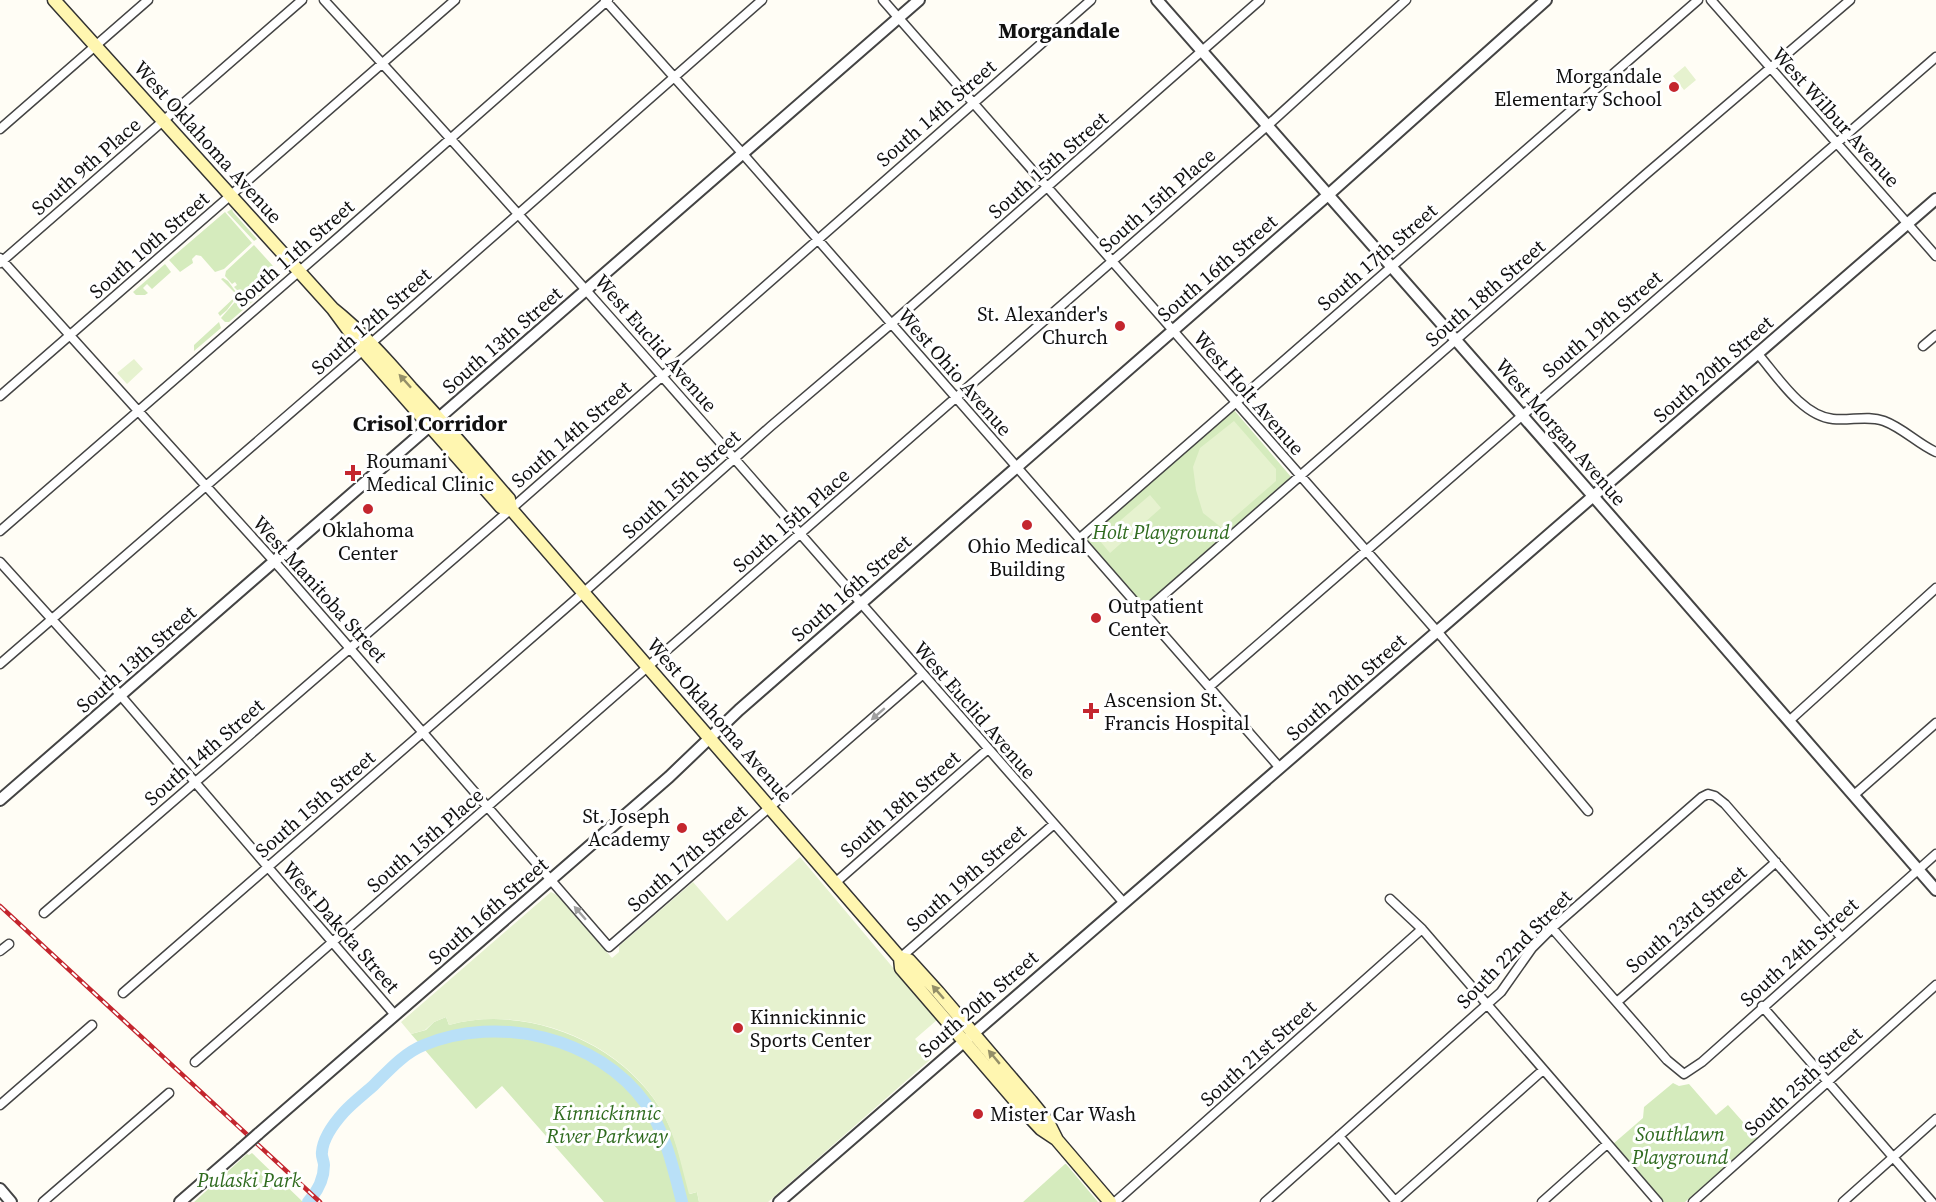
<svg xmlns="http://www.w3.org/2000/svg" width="1936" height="1202" font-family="'Source Serif 4',serif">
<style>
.green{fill:#d5ebbd}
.pitch{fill:#e6f2cf}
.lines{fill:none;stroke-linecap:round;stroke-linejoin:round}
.river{stroke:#b9e0f7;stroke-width:12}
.minor-casing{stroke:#444;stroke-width:11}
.tertiary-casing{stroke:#444;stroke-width:14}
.secondary-casing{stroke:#333;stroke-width:15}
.minor{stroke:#fff;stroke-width:8}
.tertiary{stroke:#fff;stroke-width:10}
.secondary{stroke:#fff6b0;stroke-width:12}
.rail-casing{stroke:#c4262e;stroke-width:4.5}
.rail{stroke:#fff;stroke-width:2;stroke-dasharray:7;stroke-linecap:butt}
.tertiary-bridge-casing{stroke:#444;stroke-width:14;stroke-linecap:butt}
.tertiary-bridge{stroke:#fff;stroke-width:10}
.oneway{fill:#948f68}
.oneway2{fill:#a0a0a0}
.poi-dot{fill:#c4262e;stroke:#fff;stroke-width:2}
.labels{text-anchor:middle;stroke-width:6;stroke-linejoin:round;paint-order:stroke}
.poi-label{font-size:20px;fill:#111;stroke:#fff;text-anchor:start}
.street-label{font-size:20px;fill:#111;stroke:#fff}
.park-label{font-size:20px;font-style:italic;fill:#2f6b1f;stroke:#fff}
.quarter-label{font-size:22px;font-weight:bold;fill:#111;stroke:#fff}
</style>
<rect width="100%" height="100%" fill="#fffdf5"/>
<path class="green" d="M232 209 233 212 257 239 254 241 227 212Z
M225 212 252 243 224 269 215 272 201 256 196 255 192 259 193 263 180 272 169 260Z
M254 245 273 266 271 269 273 273 275 274 278 271 282 276 229 322H225L221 318 241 295 245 293 243 291 240 293 234 287 237 285 235 282 232 284 225 276 226 271Z
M165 264 171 272 152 289 147 284 143 288 148 293 145 295H136L133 292Z
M223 278 228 281 238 295 227 310 220 316 218 313 237 295 221 279Z
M219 322 221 328 194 351V345Z
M1234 410 1292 478 1144 607 1085 539Z
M446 1017 449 1025C524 1004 619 1041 660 1108 676 1134 682 1165 690 1194L697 1192 699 1202H604L502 1086 476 1109 411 1034 426 1030 434 1022Z
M1673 1083 1679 1086 1689 1084 1716 1115 1728 1105 1758 1139 1685 1202H1663L1613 1144 1643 1118 1644 1107Z
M252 1153 303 1202H194L247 1154 249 1155Z
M1066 1164 1098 1202H1023L1065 1164Z"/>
<path class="pitch" d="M1685 66 1696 80 1684 90 1673 76Z
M134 359 143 369 127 384 117 373Z
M1234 421 1276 469V481L1222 528 1203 513 1196 490 1193 467 1200 448Z
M1150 495 1161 508 1110 553 1100 541V538Z
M800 857 937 1020 915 1039 932 1058 768 1202H699L697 1192 689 1194C681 1165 676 1135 660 1108 619 1040 524 1004 449 1025L446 1017 434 1022 425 1030 411 1034 401 1022 551 892 557 895 612 958 619 952V946L693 882 727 921Z"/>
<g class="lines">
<path class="river" d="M308 1202C317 1192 324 1179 324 1165 324 1161 321 1156 322 1152 323 1138 335 1122 344 1112 353 1102 364 1094 374 1085 389 1070 404 1053 424 1045 498 1014 598 1037 646 1104 666 1134 673 1168 682 1202"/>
<defs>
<path id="minor" d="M324 0C597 296 858 602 1124 903
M605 0 743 154 1280 768
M883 0 1442 637 1588 811
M1711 0 1936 256
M0 129 148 0
M0 258 281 569 609 947 922 675
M0 263 302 0
M1923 346 1936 335
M1758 354C1777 376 1802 416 1833 419 1850 421 1868 415 1884 421 1903 428 1918 444 1936 452
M0 396 455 0
M0 531 341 235 608 0
M1079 539 1698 0
M0 562 115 689 395 1015
M1144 612 1645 175 1850 0
M0 664 384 332 762 0
M1209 687 1936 57
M1789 721 1936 588
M1854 795 1936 723
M835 883 988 749
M1390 899 1422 929 1658 1202
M44 913 511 509 1091 0
M1552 928 1667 1060 1684 1074 1702 1062 1936 854
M0 951 9 944
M900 958 1054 824
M123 993 583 593 771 426 891 324 1260 0
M1617 1002 1776 862
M1762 1006 1932 1202
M195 1062 1267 126 1406 0
M0 1105 92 1025
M1339 1136 1396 1202
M43 1202 169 1093
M1115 1202 1422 929
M1265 1202 1501 992 1532 948 1552 928 1702 797 1708 794 1715 796 1725 804 1841 937
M1394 1202 1543 1070
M1542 1202 1607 1144
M1693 1202 1936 985
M1843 1202 1936 1119"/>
<path id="tertiary" d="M1157 0 1600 504 1936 890
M0 800 919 0
M258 1134 669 777 739 710 1328 195 1546 0
M0 1189 11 1202
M180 1202 241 1149
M779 1202 1936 199"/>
<path id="secondary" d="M54 0 333 309 363 350 501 507 511 509
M333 309C362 332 387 360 411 388 445 424 477 462 509 499L511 509 900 958 909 960 938 992 1031 1101 1048 1122 1057 1140 1110 1202
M900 958 901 968 1024 1111 1041 1129 1056 1139"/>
</defs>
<use href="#minor" class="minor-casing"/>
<use href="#tertiary" class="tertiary-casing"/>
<use href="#secondary" class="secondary-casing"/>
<use href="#minor" class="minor"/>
<use href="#tertiary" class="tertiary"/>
<use href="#secondary" class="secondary"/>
<defs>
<path id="rail" d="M0 906 320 1202"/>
</defs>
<use href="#rail" class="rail-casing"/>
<use href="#rail" class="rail"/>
<defs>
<path id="tertiary-bridge" d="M241 1149 258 1134"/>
</defs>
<use href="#tertiary-bridge" class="tertiary-bridge-casing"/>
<use href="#tertiary-bridge" class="tertiary-bridge"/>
</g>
<defs><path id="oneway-solid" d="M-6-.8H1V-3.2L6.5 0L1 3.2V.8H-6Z" transform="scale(1.5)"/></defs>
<g class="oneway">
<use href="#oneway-solid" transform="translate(405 381) rotate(-132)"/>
<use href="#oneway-solid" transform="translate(938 992) rotate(-131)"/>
<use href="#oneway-solid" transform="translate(994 1057) rotate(-130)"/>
</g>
<g class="oneway2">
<use href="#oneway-solid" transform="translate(878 714) rotate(139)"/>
<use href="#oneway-solid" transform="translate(580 913) rotate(-131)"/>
</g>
<g class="poi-dot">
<circle cx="1674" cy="87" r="6"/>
<circle cx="1120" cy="326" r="6"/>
<path d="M350 464h6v6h6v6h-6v6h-6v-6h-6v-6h6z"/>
<circle cx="368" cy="509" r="6"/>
<circle cx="1027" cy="525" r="6"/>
<circle cx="1096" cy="618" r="6"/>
<path d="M1088 702h6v6h6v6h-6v6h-6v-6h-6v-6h6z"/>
<circle cx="682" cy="828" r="6"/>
<circle cx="738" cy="1028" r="6"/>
<circle cx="978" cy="1114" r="6"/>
</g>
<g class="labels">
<g class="poi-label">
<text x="1662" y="83" text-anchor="end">Morgandale<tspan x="1662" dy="23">Elementary School</tspan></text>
<text x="1108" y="321" text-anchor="end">St. Alexander's<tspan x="1108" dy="23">Church</tspan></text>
<text x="366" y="468">Roumani<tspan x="366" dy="23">Medical Clinic</tspan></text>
<text x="368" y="537" text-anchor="middle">Oklahoma<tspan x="368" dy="23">Center</tspan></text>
<text x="1027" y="553" text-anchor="middle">Ohio Medical<tspan x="1027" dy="23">Building</tspan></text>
<text x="1108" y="613">Outpatient<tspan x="1108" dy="23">Center</tspan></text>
<text x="1104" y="707">Ascension St.<tspan x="1104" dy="23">Francis Hospital</tspan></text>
<text x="670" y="823" text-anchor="end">St. Joseph<tspan x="670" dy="23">Academy</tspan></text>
<text x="750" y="1024">Kinnickinnic<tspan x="750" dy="23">Sports Center</tspan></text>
<text x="990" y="1121">Mister Car Wash</text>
</g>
<g class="street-label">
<text transform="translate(936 113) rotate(-41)" y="7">South 14th Street</text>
<text transform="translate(1836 117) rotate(48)" y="7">West Wilbur Avenue</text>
<text transform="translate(208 142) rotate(48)" y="7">West Oklahoma Avenue</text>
<text transform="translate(1048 165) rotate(-41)" y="7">South 15th Street</text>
<text transform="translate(86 166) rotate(-41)" y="7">South 9th Place</text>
<text transform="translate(1157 200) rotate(-41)" y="7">South 15th Place</text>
<text transform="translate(149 245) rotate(-41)" y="7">South 10th Street</text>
<text transform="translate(294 253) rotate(-41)" y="7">South 11th Street</text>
<text transform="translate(1377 257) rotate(-41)" y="7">South 17th Street</text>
<text transform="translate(1217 268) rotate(-41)" y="7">South 16th Street</text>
<text transform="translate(1485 293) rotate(-41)" y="7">South 18th Street</text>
<text transform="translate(371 321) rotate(-41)" y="7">South 12th Street</text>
<text transform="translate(1602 324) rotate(-41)" y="7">South 19th Street</text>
<text transform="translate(502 340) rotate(-41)" y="7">South 13th Street</text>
<text transform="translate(656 343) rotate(49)" y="7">West Euclid Avenue</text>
<text transform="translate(1713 369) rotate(-41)" y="7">South 20th Street</text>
<text transform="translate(955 372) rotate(49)" y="7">West Ohio Avenue</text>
<text transform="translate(1249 393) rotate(49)" y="7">West Holt Avenue</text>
<text transform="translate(1561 432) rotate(49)" y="7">West Morgan Avenue</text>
<text transform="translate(571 434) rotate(-41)" y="7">South 14th Street</text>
<text transform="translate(681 484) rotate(-42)" y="7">South 15th Street</text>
<text transform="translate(791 520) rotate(-41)" y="7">South 15th Place</text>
<text transform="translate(851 588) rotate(-41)" y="7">South 16th Street</text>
<text transform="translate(320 589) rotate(48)" y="7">West Manitoba Street</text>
<text transform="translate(136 659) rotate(-41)" y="7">South 13th Street</text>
<text transform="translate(1346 687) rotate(-41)" y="7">South 20th Street</text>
<text transform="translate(975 710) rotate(49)" y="7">West Euclid Avenue</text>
<text transform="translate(720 720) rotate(49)" y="7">West Oklahoma Avenue</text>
<text transform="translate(204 752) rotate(-41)" y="7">South 14th Street</text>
<text transform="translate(315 804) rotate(-41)" y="7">South 15th Street</text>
<text transform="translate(900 804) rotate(-41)" y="7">South 18th Street</text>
<text transform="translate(425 840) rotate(-41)" y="7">South 15th Place</text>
<text transform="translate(687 858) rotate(-41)" y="7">South 17th Street</text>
<text transform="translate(966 878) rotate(-41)" y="7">South 19th Street</text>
<text transform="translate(488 911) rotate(-41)" y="7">South 16th Street</text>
<text transform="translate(1686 919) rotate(-41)" y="7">South 23rd Street</text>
<text transform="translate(341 927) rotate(49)" y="7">West Dakota Street</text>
<text transform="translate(1514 949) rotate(-46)" y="7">South 22nd Street</text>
<text transform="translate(1799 952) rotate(-42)" y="7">South 24th Street</text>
<text transform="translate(978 1004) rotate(-41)" y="7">South 20th Street</text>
<text transform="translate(1258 1053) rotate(-42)" y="7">South 21st Street</text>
<text transform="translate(1803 1081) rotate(-42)" y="7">South 25th Street</text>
</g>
<g class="park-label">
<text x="1161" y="539">Holt Playground</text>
<text x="607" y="1120">Kinnickinnic<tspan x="607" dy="23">River Parkway</tspan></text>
<text x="1680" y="1141">Southlawn<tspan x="1680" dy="23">Playground</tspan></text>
<text x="249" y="1187">Pulaski Park</text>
</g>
<g class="quarter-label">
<text x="1059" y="38">Morgandale</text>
<text x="430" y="431">Crisol Corridor</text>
</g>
</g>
</svg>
